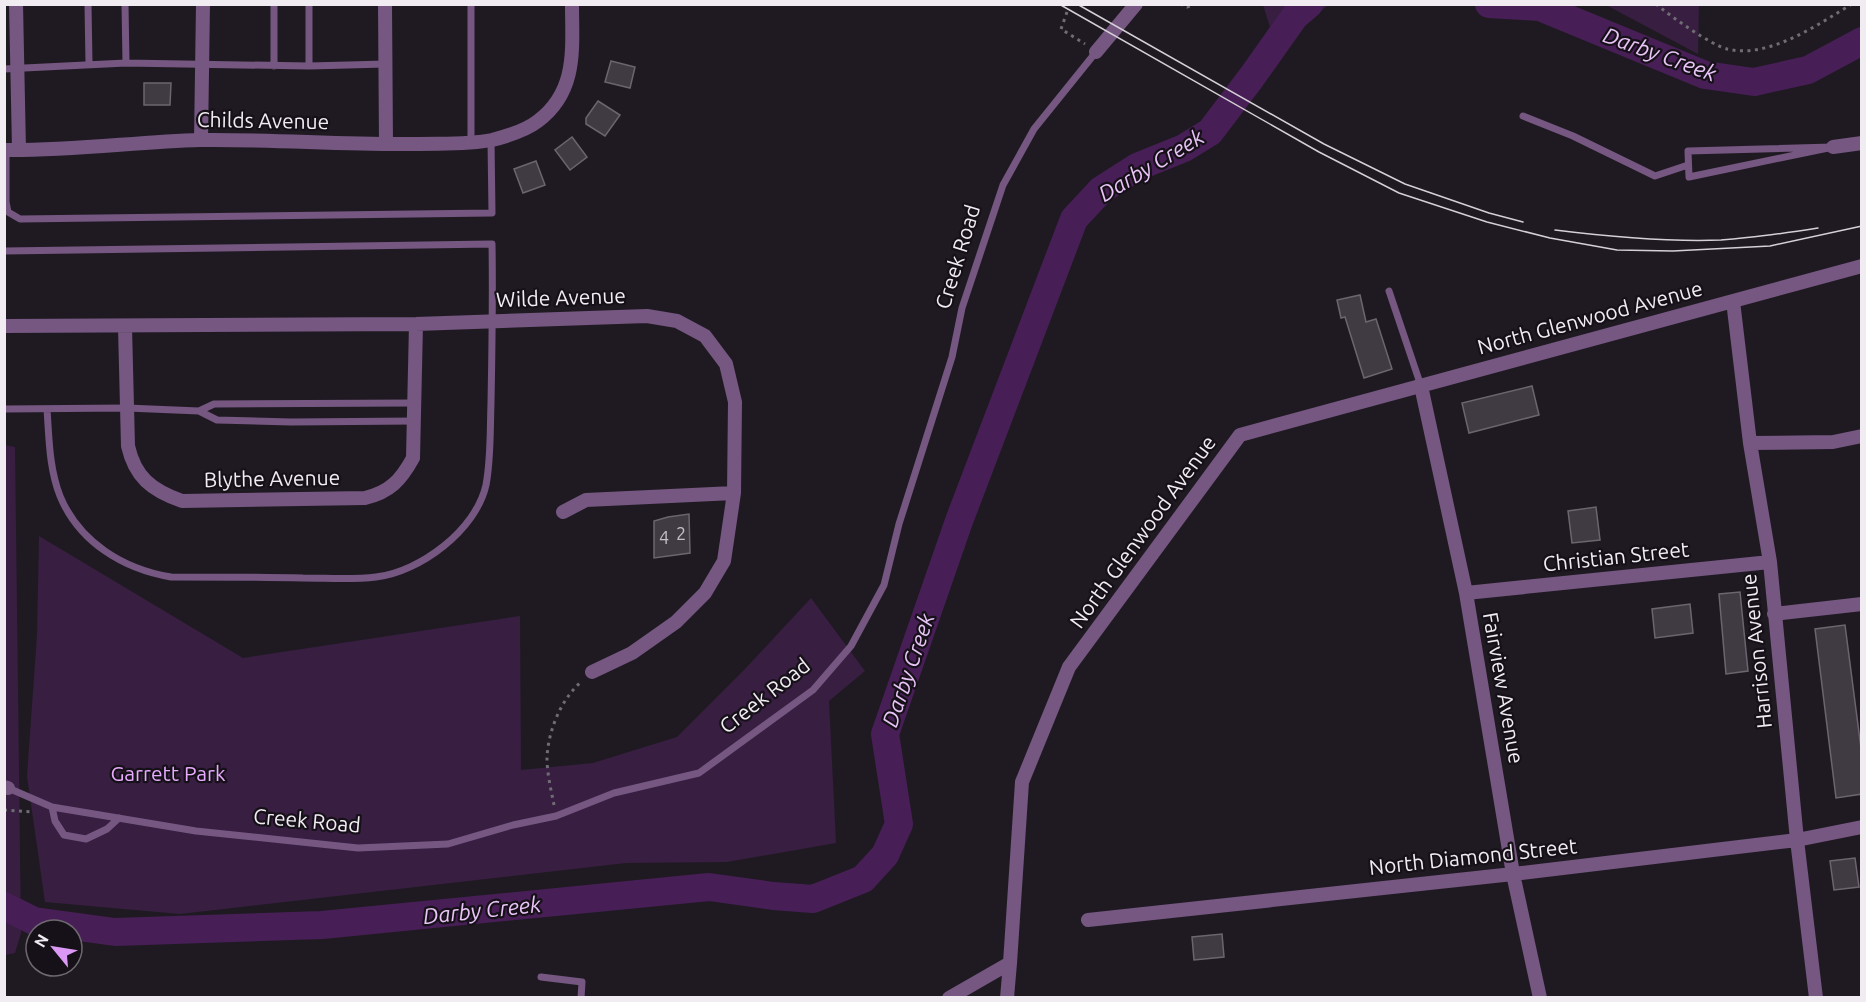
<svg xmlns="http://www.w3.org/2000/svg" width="1866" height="1002" font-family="Ubuntu,sans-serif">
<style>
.green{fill:#381e41}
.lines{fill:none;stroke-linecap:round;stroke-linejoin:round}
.river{stroke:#471f56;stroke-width:28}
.building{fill:#403a43;stroke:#6c656f;stroke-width:1.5}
.path{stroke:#706c73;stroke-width:3;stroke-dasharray:3 4.5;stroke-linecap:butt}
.service{stroke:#755781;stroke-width:7}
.minor{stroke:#755781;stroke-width:14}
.tram{stroke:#d4d0d6;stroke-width:1.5}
.labels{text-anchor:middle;stroke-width:4.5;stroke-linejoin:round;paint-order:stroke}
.number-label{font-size:18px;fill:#c4c0c6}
.street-label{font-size:21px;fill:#f0ecf2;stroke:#161118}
.park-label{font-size:21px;fill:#e7aaff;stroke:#161118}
.water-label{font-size:22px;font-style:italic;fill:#e8c4f7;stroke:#161118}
</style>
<rect width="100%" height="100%" fill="#1f1a22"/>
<path class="green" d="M1263 5V4L1328 5 1312 19 1275 43Z
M1606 5H1699L1698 54Z
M4 445 15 447 21 933 15 953 5 955Z
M39 536 243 658 520 616 521 770 593 763 677 737 744 670 811 598 865 671 829 701 836 843 727 862 626 863 180 914 45 902 27 776 37 635Z"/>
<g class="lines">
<path class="river" d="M1489 4 1540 7 1705 75 1754 82 1808 70 1862 41
M4 906 34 921 115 932 322 925 709 887 773 896 813 899 863 879 885 855 899 824 885 734 959 521 1074 219 1101 190 1137 167 1184 148 1210 132 1251 78 1295 16 1309 4"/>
</g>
<path class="building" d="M611 61 635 67 630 88 605 82Z
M144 83H171L170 105H144Z
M598 101 620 115 605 136 586 124V118Z
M572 137 587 157 570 170 555 150Z
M536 161 545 185 523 193 514 169Z
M1360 295 1366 322 1376 319 1392 369 1364 378 1345 317 1341 318 1337 300Z
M1532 386 1539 415 1469 433 1462 403Z
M1596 507 1600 540 1572 543 1568 511Z
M689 514 690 553 654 558V521L668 517Z
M1740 592 1748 671 1726 674 1719 594Z
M1690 604 1693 633 1655 638 1652 609Z
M1845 625 1862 756V794L1836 798 1815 629Z
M1855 858 1859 887 1834 890 1830 861Z
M1222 934 1224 957 1194 960 1192 937Z"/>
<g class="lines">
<path class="path" d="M1180 4 1187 7 1196 4
M1656 4C1670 16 1711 45 1727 49 1769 59 1817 25 1852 4
M1067 12 1061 29 1085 44
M554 805C551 790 547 773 547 758 548 731 561 699 582 681
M4 810 33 812"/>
<path class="service" d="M88 4 89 64
M125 4 126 63
M274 4V66
M309 4V66
M471 4V143
M4 69 126 63 309 66 386 64
M1523 116 1573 136 1655 176 1688 165
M1833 147 1689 177 1688 151Z
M6 150V202L8 212 20 219 492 213 491 140
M4 251 492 244C493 297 492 350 491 403 490 430 491 459 486 485 476 530 420 572 376 577 352 580 327 578 303 578 259 577 215 577 171 577 123 569 79 542 60 496 49 468 49 437 47 409
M1389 291 1421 386
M4 409 127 408 199 411 217 420 291 422 415 421
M199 411 214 404 414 403
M8 788 52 807 196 831 358 848 448 844 513 825 556 816 614 793 699 773 813 690 851 646 884 585 899 524 952 357 962 308 1003 185 1034 129 1096 52
M52 807 55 821 64 835 86 839 107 829 119 818
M541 977 582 982 581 998"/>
<path class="minor" d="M16 4 19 150
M385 4 386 144
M1096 52 1136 4
M201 140 203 4
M1833 147 1862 143
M4 150C70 151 135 142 200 140 272 139 343 145 414 144 440 143 467 145 492 140 508 136 525 131 538 121 578 91 572 48 572 4
M1733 301 1750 443 1770 562 1797 840 1816 998
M4 326 416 324 647 316 677 321 705 336 726 364 735 402 734 493 724 561 705 593 676 622 632 653 592 672
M125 327 128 446C135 477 151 490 182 501L365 498C390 492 401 480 413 458L416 324
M1421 386 1466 593 1513 874 1540 998
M1750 443 1833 442 1862 436
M563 512 586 500 734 493
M1466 593 1770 562
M1774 614 1862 604
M4 787 8 788
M1088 920 1513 874 1797 840 1862 827
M949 998 1010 963 1022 782 1069 667 1240 435 1862 266
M1007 998 1010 963"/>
<path class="tram" d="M1059 4 1319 152 1399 193 1487 222 1550 238 1617 250 1673 251 1770 246 1862 226
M1077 4 1324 144 1405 184 1489 213 1523 222
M1555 230C1611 237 1665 242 1721 240 1754 238 1786 233 1818 228"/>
</g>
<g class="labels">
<g class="number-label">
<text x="681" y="540">2</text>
<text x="664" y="544">4</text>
</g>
<g class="street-label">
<text transform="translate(263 121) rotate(1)" y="7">Childs Avenue</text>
<text transform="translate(958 257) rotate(-73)" y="7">Creek Road</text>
<text transform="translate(561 298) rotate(-2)" y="7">Wilde Avenue</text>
<text transform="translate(1590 318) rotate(-15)" y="7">North Glenwood Avenue</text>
<text transform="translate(272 479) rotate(-1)" y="7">Blythe Avenue</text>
<text transform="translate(1143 532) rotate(-54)" y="7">North Glenwood Avenue</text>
<text transform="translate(1616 557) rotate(-6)" y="7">Christian Street</text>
<text transform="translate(1757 651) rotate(-96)" y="7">Harrison Avenue</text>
<text transform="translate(1503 688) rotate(80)" y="7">Fairview Avenue</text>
<text transform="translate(765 696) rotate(-38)" y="7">Creek Road</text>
<text transform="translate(307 821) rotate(5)" y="7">Creek Road</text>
<text transform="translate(1473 857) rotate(-6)" y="7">North Diamond Street</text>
</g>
<g class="park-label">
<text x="168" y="781">Garrett Park</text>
</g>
<g class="water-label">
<text transform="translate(1660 54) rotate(20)" y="8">Darby Creek</text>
<text transform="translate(1151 165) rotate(-31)" y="8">Darby Creek</text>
<text transform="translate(908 670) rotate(-71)" y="8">Darby Creek</text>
<text transform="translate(482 910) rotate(-6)" y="8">Darby Creek</text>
</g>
</g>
<rect width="1866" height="1002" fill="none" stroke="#f0ecf2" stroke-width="12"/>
<g transform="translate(54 948) rotate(300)"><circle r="28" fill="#161118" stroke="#6d696f" stroke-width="1.5"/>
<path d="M0-4.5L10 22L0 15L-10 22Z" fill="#db99f5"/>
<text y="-9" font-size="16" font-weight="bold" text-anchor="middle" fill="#f0ecf2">N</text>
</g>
</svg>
